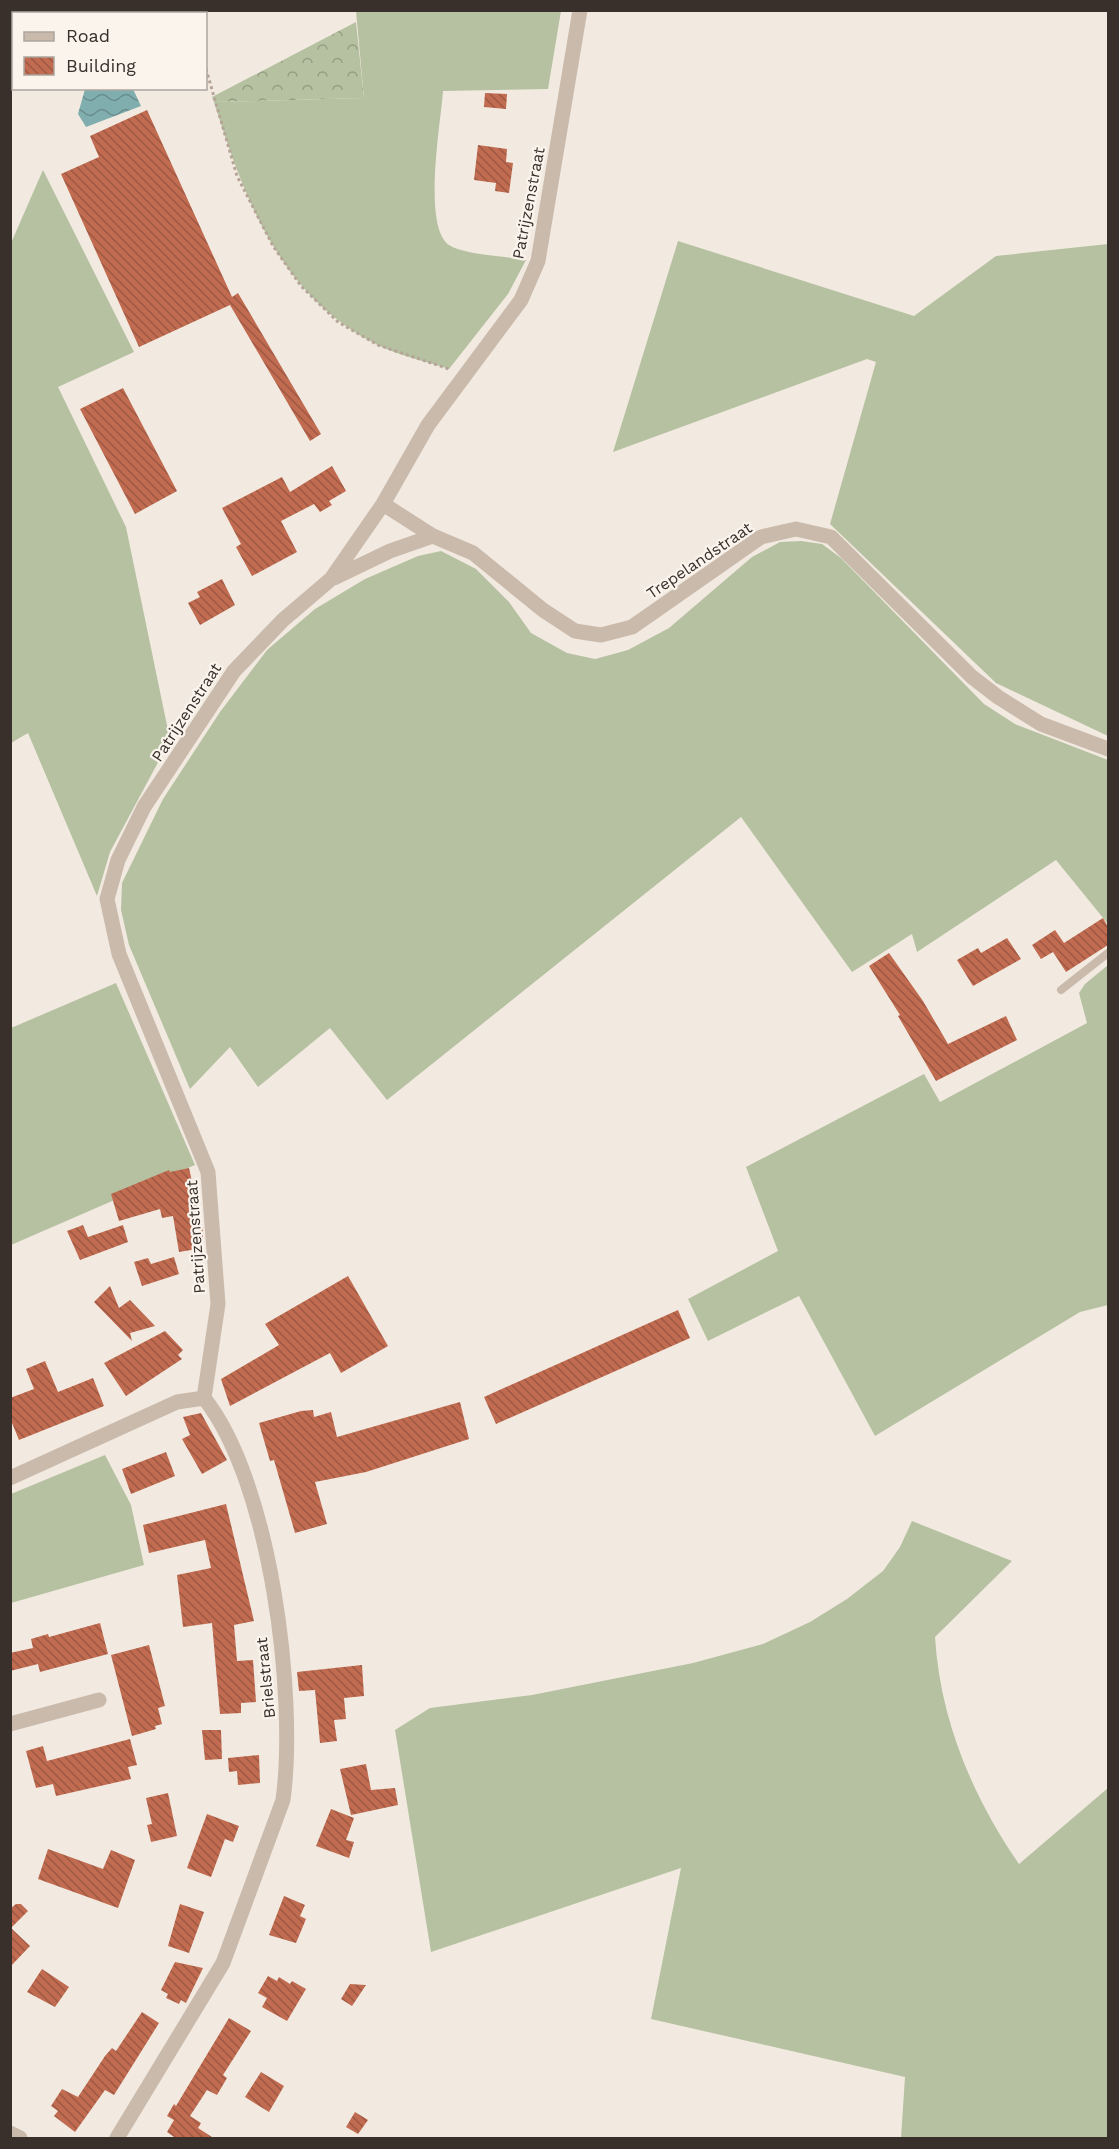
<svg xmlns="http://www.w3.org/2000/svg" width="1119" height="2149" font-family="'Work Sans',sans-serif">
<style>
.grass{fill:#b6c1a1}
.forest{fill:url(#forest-crowns)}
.water{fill:url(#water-waves)}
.building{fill:url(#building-back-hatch)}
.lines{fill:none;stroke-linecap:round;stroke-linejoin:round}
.path{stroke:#b6a497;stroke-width:3;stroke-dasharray:3 3;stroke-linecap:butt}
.service{stroke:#cabaac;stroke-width:8}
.minor{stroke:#cabaac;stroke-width:15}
.labels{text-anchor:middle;stroke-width:4.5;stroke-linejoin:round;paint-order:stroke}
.street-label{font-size:16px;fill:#392f2b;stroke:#faf4ed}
</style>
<defs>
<pattern id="forest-crowns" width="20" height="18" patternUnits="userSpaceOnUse" patternTransform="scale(1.5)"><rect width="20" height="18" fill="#b6c1a1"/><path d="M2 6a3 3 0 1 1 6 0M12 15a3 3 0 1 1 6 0" fill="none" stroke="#959d83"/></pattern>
<pattern id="water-waves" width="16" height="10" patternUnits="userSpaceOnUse" patternTransform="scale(1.5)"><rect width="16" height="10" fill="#80adae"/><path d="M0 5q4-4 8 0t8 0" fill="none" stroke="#6a8d8e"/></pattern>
<pattern id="building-back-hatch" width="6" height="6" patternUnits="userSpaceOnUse" patternTransform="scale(1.5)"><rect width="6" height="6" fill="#c16b50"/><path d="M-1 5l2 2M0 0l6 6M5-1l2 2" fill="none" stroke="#9e5843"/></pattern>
</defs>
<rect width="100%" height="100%" fill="#f2eae0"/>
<path class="grass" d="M356 11H561L548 89 443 91C441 122 422 226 449 245 464 255 506 256 526 260L508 294 449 369C426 361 398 356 376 344 280 296 244 198 214 102L364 98Z
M43 170 134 352 58 387 126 527 170 740 110 852 97 896 28 733 11 743V243Z
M678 241 914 316 996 256 1108 244V736L996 683 830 524 876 362 867 359 613 452Z
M801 541 822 544 841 558 984 704 1015 724 1108 760V924L1056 860 917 952 912 934 852 972 741 817 387 1100 330 1028 258 1087 230 1047 190 1089 129 945 121 910 122 883 163 799 220 712 267 650 315 609 365 579 418 556 441 551 476 569 509 602 531 633 567 653 595 659 628 650 669 628 752 557 780 542Z
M1108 965V1305L1080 1312 875 1436 799 1296 708 1341 688 1299 778 1251 746 1167 924 1074 940 1102 1087 1023 1079 993 1085 984Z
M116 983 195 1165 11 1245V1028Z
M105 1455 131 1505 144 1565 11 1603V1494Z
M912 1521 1012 1561 935 1637C940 1719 972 1796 1019 1864L1108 1788V2138H901L905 2077 651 2019 681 1868 431 1952 395 1730 430 1708 532 1695 693 1663 763 1644 810 1622 847 1599 883 1571 900 1547Z"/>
<path class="forest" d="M356 22 364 98 214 102 212 97Z"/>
<path class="water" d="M85 89H133L141 106 86 127 78 114Z"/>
<path class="building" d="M485 93 507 94 506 109 484 107Z
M147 110 232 297 238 293 321 434 310 441 230 305 139 347 61 174 99 157 90 136Z
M478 145 507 149 506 162 513 163 509 193 495 191 496 183 474 180Z
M123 388 177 491 135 514 80 409Z
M332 466 346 491 329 501 332 505 320 512 314 504 281 521 297 552 252 576 236 547 241 544 222 508 282 477 290 492Z
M222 579 235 605 200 625 188 603 200 597 197 592Z
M1103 918 1108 927V945L1066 972 1053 952 1041 959 1032 945 1055 930 1064 943Z
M1007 938 1021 959 973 986 957 960 978 948 981 953Z
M889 953 923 1001 948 1044 1006 1016 1017 1040 936 1081 898 1016 900 1015 869 966Z
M189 1168 203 1231V1248L179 1252 173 1216 162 1218 160 1209 119 1221 111 1194 169 1170 170 1172Z
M83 1225 88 1237 123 1225 128 1242 80 1260 67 1231Z
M174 1257 179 1274 142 1286 134 1262 148 1258 151 1264Z
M348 1276 388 1346 341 1373 330 1353 230 1406 221 1379 279 1345 265 1324Z
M110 1286 119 1308 130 1300 155 1326 130 1333 132 1341 94 1302Z
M678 1310 690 1338 496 1424 484 1397Z
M165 1331 183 1350 178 1355 182 1359 126 1396 104 1363Z
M45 1361 58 1392 93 1378 104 1406 19 1440 10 1418V1398L34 1389 26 1369Z
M460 1402 469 1439 366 1472 315 1482 327 1524 295 1533 274 1460 270 1461 259 1423 301 1411 313 1410 314 1417 331 1412 337 1437Z
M201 1413 227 1460 202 1474 182 1439 190 1435 183 1417Z
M166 1452 175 1476 131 1494 122 1469Z
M226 1504 254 1621 234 1625 237 1661 253 1660 256 1702 241 1703V1713L220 1714 212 1623 183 1627 177 1575 211 1568 205 1540 149 1553 143 1525Z
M100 1623 108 1654 40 1672 38 1664 10 1671V1653L33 1648 31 1639 48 1634 49 1637Z
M149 1645 165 1706 158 1708 162 1724 155 1726 156 1729 132 1736 111 1655Z
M362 1665 364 1696 344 1698 346 1719 334 1720 337 1741 320 1743 315 1690 299 1691 297 1672Z
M202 1730H221L222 1759 205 1760Z
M130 1739 137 1765 128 1767 131 1779 56 1796 53 1784 36 1788 26 1751 43 1746 47 1761Z
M259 1755 260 1783 238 1785 237 1771 229 1772 228 1758Z
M366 1764 371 1790 395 1788 398 1805 351 1815 340 1769Z
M168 1793 177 1836 151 1842 147 1825 152 1824 146 1798Z
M331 1809 354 1818 346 1840 354 1842 349 1858 316 1846Z
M207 1814 239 1826 233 1842 225 1839 211 1877 187 1868Z
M48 1849 103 1869 111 1850 135 1860 118 1908 38 1879Z
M284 1896 305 1905 300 1916 306 1919 296 1943 269 1935Z
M16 1904H21L28 1911 11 1928 30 1946 10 1967V1909Z
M180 1904 204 1912 189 1953 168 1946Z
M175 1962 203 1968 186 2003 181 2000 179 2004 166 1998 168 1994 161 1990Z
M42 1969 69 1987 55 2007 27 1992Z
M268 1976 277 1981 279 1977 290 1984 292 1981 306 1989 287 2021 262 2007 267 1998 258 1993Z
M350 1984 366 1985 352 2006 341 1999Z
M142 2012 159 2023 114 2095 105 2090 75 2132 54 2116 58 2111 51 2106 62 2089 78 2097 105 2056 112 2048 116 2051Z
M229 2018 251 2031 223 2075 227 2078 217 2095 207 2090 190 2116 201 2123 198 2128 215 2139H177L167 2132 174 2120 167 2116 174 2104 176 2106Z
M261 2072 284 2086 269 2112 245 2097Z
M355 2112 368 2120 358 2134 346 2127Z"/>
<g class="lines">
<path class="path" d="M188 10 189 14
M206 69 237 176 273 246 301 286 338 322 378 345 449 369"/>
<path class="service" d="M1061 990 1108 953"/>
<path class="minor" d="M383 504 433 536 473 553 543 610 575 631 601 635 632 627 761 537 796 529 831 537 972 677 998 697 1041 724 1108 749
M334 578 390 551 433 536
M204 1398 218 1304 208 1172 119 954 107 899 118 860 144 807 234 671 283 620 331 579 383 504 428 425 521 300 538 261 580 10
M10 1478 177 1402 204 1398
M10 1724 99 1700
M10 2133 20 2138
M117 2138 223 1963 283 1800C297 1696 271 1482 204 1398"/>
</g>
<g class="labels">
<g class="street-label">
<text transform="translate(528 203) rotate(-79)" y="6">Patrijzenstraat</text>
<text transform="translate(699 560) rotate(-34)" y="6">Trepelandstraat</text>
<text transform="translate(186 712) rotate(-57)" y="6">Patrijzenstraat</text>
<text transform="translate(195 1237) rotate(-94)" y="6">Patrijzenstraat</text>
<text transform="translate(265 1678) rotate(-96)" y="6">Brielstraat</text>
</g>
</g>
<rect width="1119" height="2149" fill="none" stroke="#392f2b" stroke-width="24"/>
<rect x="12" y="12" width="195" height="78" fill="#faf4ed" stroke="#ada59f" stroke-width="1.5"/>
<rect x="24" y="32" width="30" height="9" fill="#cabaac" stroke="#ada59f" stroke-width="1.5"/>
<text x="66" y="42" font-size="18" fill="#392f2b">Road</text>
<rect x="24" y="57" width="30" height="18" fill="url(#building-back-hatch)" stroke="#ada59f" stroke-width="1.5"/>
<text x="66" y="72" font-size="18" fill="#392f2b">Building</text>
</svg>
